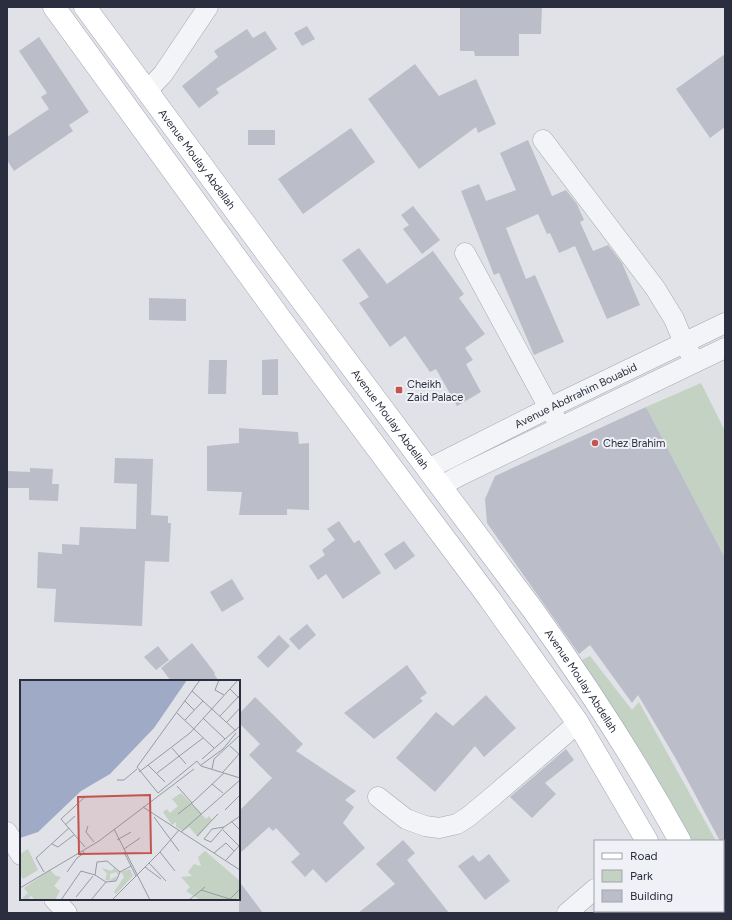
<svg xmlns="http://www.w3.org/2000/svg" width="732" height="920" font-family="Figtree,sans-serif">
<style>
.green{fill:#c3d2c2}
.building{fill:#bbbdc8}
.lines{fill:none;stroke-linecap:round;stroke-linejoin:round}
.street-casing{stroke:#a6a8b2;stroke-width:21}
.primary-casing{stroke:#a1a4b3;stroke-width:23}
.street{stroke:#f3f4f7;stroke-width:20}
.primary{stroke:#fff;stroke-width:22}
.poi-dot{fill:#c5534e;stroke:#f0f1f6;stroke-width:1.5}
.labels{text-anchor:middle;stroke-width:4;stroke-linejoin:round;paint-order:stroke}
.street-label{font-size:11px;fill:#2a2e3f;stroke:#f0f1f6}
.poi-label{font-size:11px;fill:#2a2e3f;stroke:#f0f1f6;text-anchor:start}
.inset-road{fill:none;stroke:#979aa4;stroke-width:1}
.view{fill:#c5534e;fill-opacity:0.15;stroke:#c5534e;stroke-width:2}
.inset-edge{fill:none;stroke:#2a2e3f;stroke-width:2}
</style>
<rect width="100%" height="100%" fill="#e0e2e8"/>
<path class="green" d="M701 383 725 431V558L646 407Z
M590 656 632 710 639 702 716 841H691L582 660Z"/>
<path class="building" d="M460 7H542L541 34H519V56H475L474 51H460Z
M307 26 315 39 302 46 294 33Z
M247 29 253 38 265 31 277 49 216 89 219 93 199 108 182 86 218 57 214 51Z
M39 37 89 112 69 125 73 131 14 171 7 160V137L49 109 41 97 47 93 19 51Z
M725 54V127L710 138 676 89Z
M415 64 439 96 476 79 496 124 478 133 476 127 419 169 368 99Z
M351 128 375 162 303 214 278 179Z
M248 130H275V145H248Z
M528 140 552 196 566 190 577 204 584 220 580 222 593 251 608 245 622 263 640 305 607 319 575 246 559 253 550 233 547 234 538 214 506 228 526 279 535 275 564 342 534 355 499 273 494 275 461 191 479 184 486 201 516 190 500 153Z
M413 206 440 240 422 254 403 229 409 225 401 215Z
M359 248 387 284 433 251 464 294 459 298 485 334 465 348 473 360 466 364 481 392 457 406 436 369 430 372 405 336 390 347 359 303 369 297 342 260Z
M149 298 186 299V321L149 320Z
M278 359V395H262V360Z
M209 360H227L226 394H208Z
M646 407 725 558V847H723V841H720L676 759 638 695 632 703 590 645 579 654 487 523 485 499 495 476Z
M239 428 298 432 299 444 309 443V510L287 509V515H239L242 492 207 491V446L239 443Z
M115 458 153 459 151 515 168 516V523H171L169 562 145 561 142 626 54 622 56 589 37 588 38 552 62 554V544L79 545 80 527 136 529 137 484 114 483Z
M30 468 53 469 52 484H59L58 501 29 500V488H7V471L30 472Z
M339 521 354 543 359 540 381 573 343 599 326 574 318 580 309 566 325 555 322 550 335 540 327 529Z
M404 541 415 556 395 570 384 554Z
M232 579 244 599 222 612 210 592Z
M307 624 316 635 299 650 289 639Z
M279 635 290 646 268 668 257 657Z
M192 643 215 673 214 674 219 681H171L161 668Z
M158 646 169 660 156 670 144 657Z
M407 665 427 693 420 698 423 701 374 739 344 713Z
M486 695 516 728 484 757 475 746 435 792 396 758 436 712 453 726Z
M255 697 303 744 296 751 356 791 345 800 354 807 343 823 365 848 326 883 313 869 305 877 291 862 300 854 276 828 273 831 269 827 239 854V811L272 778 249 755 260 744 239 723V714Z
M566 749 574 760 545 783 556 794 532 818 510 797Z
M403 840 415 853 407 860 449 913H358L395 884 376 864Z
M489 854 510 881 485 900 458 866 473 855 479 862Z
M239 881 263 913H239Z"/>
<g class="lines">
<defs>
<g id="street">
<path d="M147 91 163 74 208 7"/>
<path d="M543 140 655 288 674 319 684 343 691 355"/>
<path d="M465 253 549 408 556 419"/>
<path id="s1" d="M428 469 549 408 725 323"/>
<path d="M441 486 459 476 725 348"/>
<path d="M378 797 406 819 425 826 439 828 457 824 468 817 491 798 578 723"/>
<path d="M7 832 21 855"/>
<path d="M723 858 725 859"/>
<path d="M54 899 67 913"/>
<path d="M567 913 595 889"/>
</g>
<g id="primary">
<path d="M54 7 288 329 489 598 578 723 647 841"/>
<path id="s2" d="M85 7 279 270 533 610C586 684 636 761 680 841"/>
<path d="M683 911 684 913"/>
<path d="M712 911 713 913"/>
</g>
</defs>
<use href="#street" class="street-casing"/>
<use href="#primary" class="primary-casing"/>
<use href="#street" class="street"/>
<use href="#primary" class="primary"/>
</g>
<g class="poi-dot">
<rect x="395" y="386" width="8" height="8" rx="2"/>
<circle cx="595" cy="443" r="4"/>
</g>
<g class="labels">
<g class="street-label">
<text dy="4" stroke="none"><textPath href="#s2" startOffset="189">Avenue Moulay Abdellah</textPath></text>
<text dy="4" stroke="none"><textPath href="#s1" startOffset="165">Avenue Abdrrahim Bouabid</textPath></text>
<text dy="4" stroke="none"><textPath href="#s2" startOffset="513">Avenue Moulay Abdellah</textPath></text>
<text dy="4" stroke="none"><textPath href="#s2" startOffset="837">Avenue Moulay Abdellah</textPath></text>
</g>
<g class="poi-label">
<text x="407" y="388">Cheikh<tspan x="407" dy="13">Zaid Palace</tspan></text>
<text x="603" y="447">Chez Brahim</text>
</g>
</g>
<g transform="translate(20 680)">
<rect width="220" height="220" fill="#e0e2e8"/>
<path d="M161 113 186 139 189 136 192 140 178 157 169 147 163 151 156 147V142L152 145 143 132 147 129 150 133 158 126 152 119ZM8 169 18 190 3 199 0 194V174ZM185 171 220 201V216L216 220H180L166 211 170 207 161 197 172 196 168 192 174 184 181 186 178 177ZM82 188 92 191 94 188 99 192 98 195 96 192 90 194V200L97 196 95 201 85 200 87 194ZM110 189 113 196 96 214 94 212 104 197 101 192ZM30 190 36 196 41 197 34 206 40 211 35 220H15L11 216 8 220 2 218 8 213 4 208Z" fill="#c3d2c2"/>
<path d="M0 0H167L134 48 90 94 61 111 18 152 0 158Z" fill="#9eaac6"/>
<path class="inset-road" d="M199 0 195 10 204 15M210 9 220 19M172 11 180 0M165 21 174 30M157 33 194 68M200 36 220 15M183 38 205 59M165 40 183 21M207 42 220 28M210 66 220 75M152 68 166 84M182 79 220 46M128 85 145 102M181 85 203 69 216 53M192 89 194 79 220 55M119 92 170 53 218 0M203 92 220 73M137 93 183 58M97 100H104L117 89M192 104 203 113M157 106 172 123 158 134M138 113 117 87 172 11 216 51M138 113 177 81 181 86 220 98M171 123 181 134M172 123 204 93M123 127 220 190M205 130 220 115M134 137 159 171M211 141 220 150M45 145 55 136M68 146 66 152 74 162M204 147 191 162 184 159 192 149 204 147 220 136M94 149 130 220M203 150 219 166 206 180M161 152 220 100M177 156 198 134M97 160 111 152M32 164 38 167 54 155M65 167 41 139 66 116M104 169 120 158M104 172 116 196M140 172 159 150M194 173 206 163 214 171M129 183 146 201M125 187 141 199M24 192 16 178 49 148M47 192 57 178 64 173 63 171M100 192 111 186M75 195 86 202M0 208 79 161 174 89M181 210 213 220M56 217 73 196M210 219 220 209M41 220 61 191 75 195 77 182 87 181 100 192M71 220 86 202 96 201 100 192M92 220 140 172 155 191M169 220 185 207"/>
<path class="view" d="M130 115 131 173 59 174 58 117Z"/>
<rect width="220" height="220" class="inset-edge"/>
</g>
<rect width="732" height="920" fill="none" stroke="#2a2e3f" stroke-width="16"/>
<rect x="594" y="840" width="130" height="72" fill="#f0f1f6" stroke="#a1a3ad"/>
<rect x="602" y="853" width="20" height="6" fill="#ffffff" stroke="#a1a3ad"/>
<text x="630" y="860" font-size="12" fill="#2a2e3f">Road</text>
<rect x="602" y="870" width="20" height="12" fill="#c3d2c2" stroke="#a1a3ad"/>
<text x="630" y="880" font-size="12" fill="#2a2e3f">Park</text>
<rect x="602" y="890" width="20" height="12" fill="#bbbdc8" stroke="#a1a3ad"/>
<text x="630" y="900" font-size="12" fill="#2a2e3f">Building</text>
</svg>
